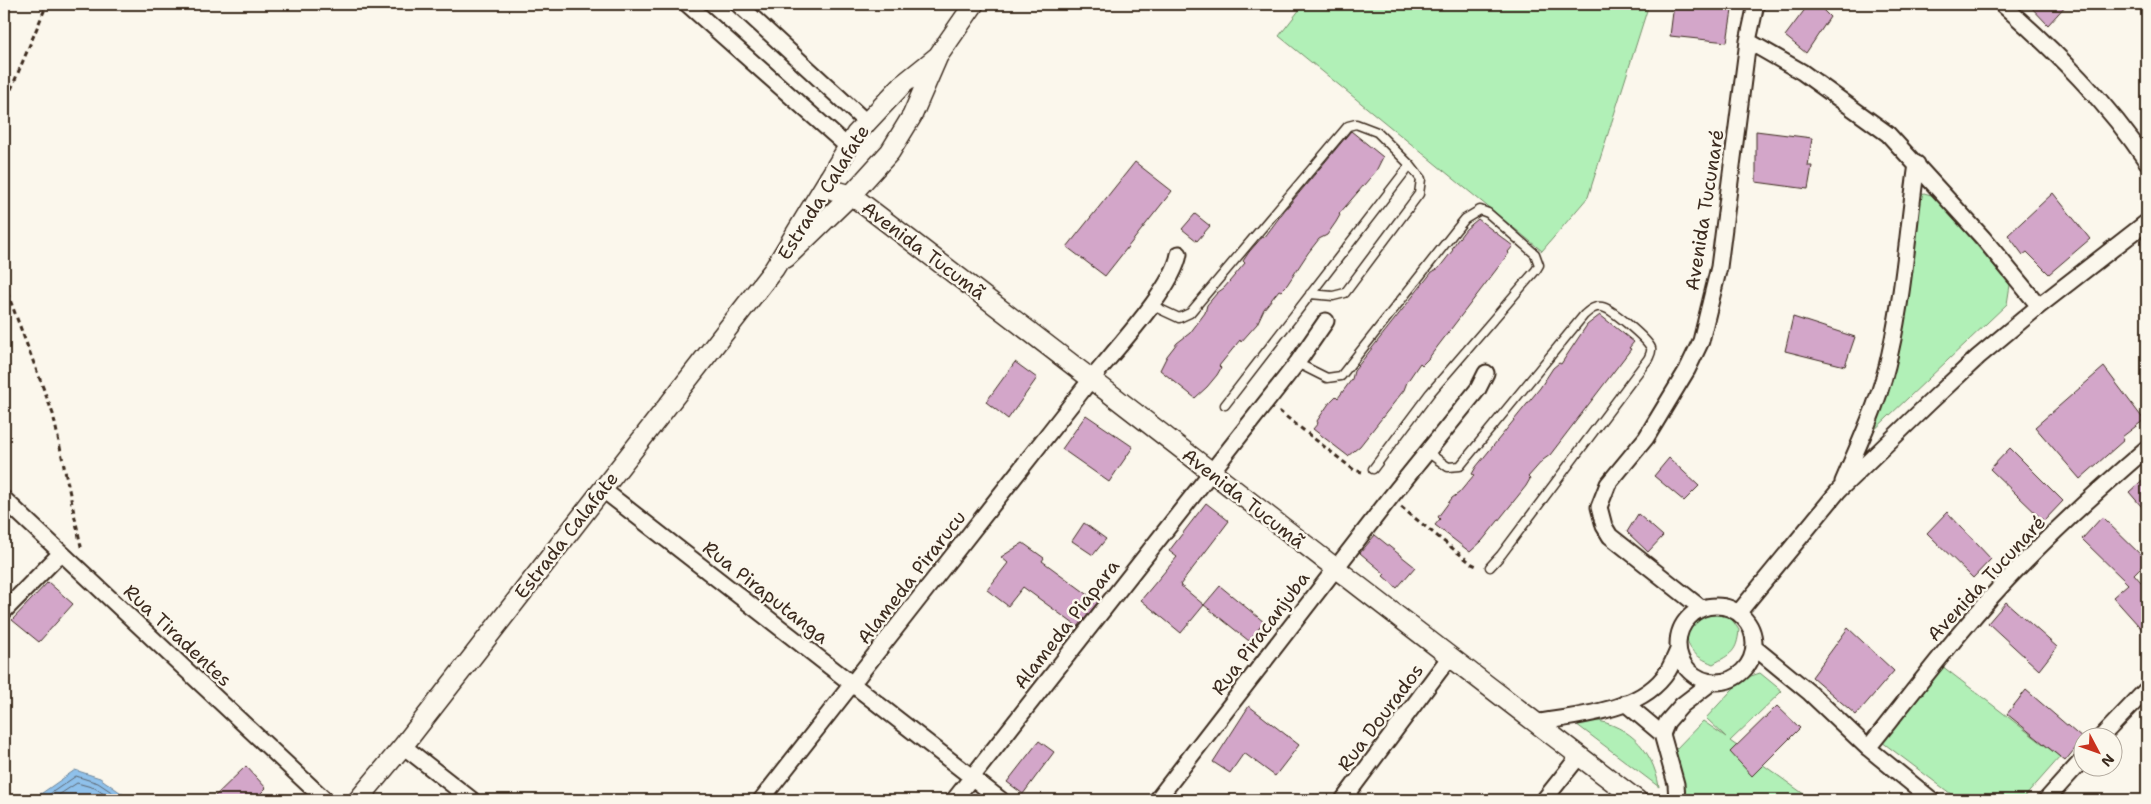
<svg xmlns="http://www.w3.org/2000/svg" width="2151" height="804" font-family="'Shantell Sans',sans-serif">
<style>
.green{fill:#b1f0b7;stroke:#768d6a}
.water{fill:#8fc1eb;stroke:#6d8599}
.lines{fill:none;stroke-linecap:round;stroke-linejoin:round}
.shore{stroke:#5d6670;stroke-width:1}
.building{fill:#d3a6c9;stroke:#3b2a1e}
.service-casing{stroke:#3b2a1e;stroke-width:11}
.minor-casing{stroke:#3b2a1e;stroke-width:19}
.tertiary-casing{stroke:#3b2a1e;stroke-width:22}
.path{stroke:#3b2a1e;stroke-width:3;stroke-dasharray:5 4;stroke-linecap:butt}
.service{stroke:#fbf7ec;stroke-width:8}
.minor{stroke:#fbf7ec;stroke-width:15}
.tertiary{stroke:#fbf7ec;stroke-width:19}
.labels{text-anchor:middle;stroke-width:5;stroke-linejoin:round;paint-order:stroke}
.street-label{font-size:19px;fill:#3b2a1e;stroke:#fbf7ec}
</style>
<rect width="100%" height="100%" fill="#fbf7ec"/>
<filter id="ink" filterUnits="userSpaceOnUse"><feTurbulence type="fractalNoise" baseFrequency=".02" numOctaves="2"/><feDisplacementMap in="SourceGraphic" scale="10" xChannelSelector="R" yChannelSelector="G"/><feConvolveMatrix kernelMatrix="1 2 1 2 8 2 1 2 1" color-interpolation-filters="sRGB"/></filter>
<g filter="url(#ink)">
<path class="green" d="M1304 4H1649L1588 197 1542 251 1279 36Z
M1924 193 1935 196 2010 285 2007 304 1869 435 1915 198Z
M1711 606 1729 615 1739 630C1737 652 1731 654 1713 664 1694 656 1688 650 1685 630L1693 617Z
M1942 666 2060 757 2022 800H1959L1882 742Z
M1760 673 1782 691 1730 741 1812 800H1686L1675 750 1703 721 1726 737 1706 718 1742 679Z
M1585 719C1625 722 1653 747 1659 787L1572 721Z"/>
<path class="water" d="M75 770 100 778 124 795 125 800H32Z"/>
<g class="lines">
<path class="shore" d="M41 800 76 776 98 783 119 797 120 800
M51 800 77 783 95 788 113 800"/>
</g>
<path class="building" d="M1674 4H1733L1727 42 1670 36Z
M1809 4H1817L1830 17 1806 53 1785 36Z
M2028 4H2067L2048 25Z
M1351 131 1383 157 1376 171 1339 214 1340 215 1336 222 1327 235 1319 239 1308 253 1287 285 1281 291 1279 290 1264 309 1257 324 1241 342 1240 340 1219 366 1221 368 1217 375 1207 387 1195 398 1160 370 1167 356 1177 343 1190 333 1205 313 1207 305 1217 293 1224 288 1245 263 1243 261 1249 252 1263 236 1264 238 1284 211Z
M1756 131 1812 138 1808 166H1812L1808 189 1756 182Z
M1135 162 1172 191 1105 276 1067 247Z
M2053 193 2090 239 2049 274 2027 252 2023 255 2008 235Z
M1195 214 1210 226 1197 241 1182 229Z
M1478 219 1513 246 1508 252 1509 253 1428 359 1422 365 1420 363 1407 382 1404 390 1360 446 1348 456 1313 429 1318 423 1317 421 1330 402 1336 396 1338 398 1352 379 1354 371 1432 272 1439 268 1453 250 1452 249 1456 242 1466 229Z
M1600 315 1634 342 1629 348 1631 349 1550 455 1543 460 1528 477 1530 479 1526 486 1482 541 1470 552 1435 525 1440 519 1438 517 1452 498 1459 493 1474 475 1472 474 1476 467 1540 388 1553 368 1559 363 1561 364 1587 325Z
M1793 317 1855 337 1845 366 1785 351Z
M1015 362 1037 378 1008 419 986 402Z
M2104 367 2144 420 2122 437 2124 440 2080 479 2035 427Z
M1086 415 1133 447 1109 482 1062 449Z
M2010 448 2063 501 2044 521 1990 469Z
M1669 458 1699 486 1684 501 1654 476Z
M2147 476V513L2129 492Z
M1206 503 1229 521 1180 585 1204 605 1181 633 1141 600 1177 557 1169 551Z
M1947 512 1991 559 1973 578 1927 533Z
M1638 514 1663 536 1648 552 1627 532Z
M2102 517 2147 561 2134 574 2147 589V635L2113 597 2128 584 2082 539Z
M1084 523 1106 539 1093 555 1072 541Z
M1375 535 1415 567 1397 588 1383 576 1385 574 1360 553Z
M1023 543 1044 558 1042 561 1098 602 1078 627 1023 587 1008 606 987 590 1008 563 1001 557Z
M48 582 73 604 39 642 12 620Z
M1220 586 1264 622 1249 641 1204 605Z
M2006 602 2057 647 2039 670 1988 623Z
M1848 628 1894 671 1856 715 1812 677Z
M2026 690 2083 739 2065 761 2007 714Z
M1249 706 1299 745 1275 776 1244 753 1230 773 1213 762Z
M1777 706 1800 728 1752 776 1730 752Z
M1039 741 1054 752 1023 794 1007 782Z
M246 766 266 788 254 800H211Z"/>
<g class="lines">
<defs>
<path id="service" d="M1310 294 1333 296 1345 293 1419 194 1421 179 1410 165
M1151 305 1179 318 1190 313 1348 126 1356 124 1377 132 1410 165 1225 405
M1297 363 1327 378 1341 376 1456 230 1465 219 1480 210 1488 213 1535 254 1539 265 1536 270 1430 393 1373 469
M1426 451 1448 467 1460 466 1584 315C1590 310 1594 306 1602 307 1611 308 1647 339 1651 348 1652 352 1650 355 1648 359L1501 555 1490 567"/>
<path id="minor" d="M687 4 848 147
M738 4 866 122
M2002 4C2055 51 2108 103 2147 162
M1748 41 1802 72 1888 134 1983 238 2039 306
M1843 482C1861 439 1881 398 1890 353 1904 291 1908 227 1917 164
M602 489 1001 800
M4 499 325 800
M1678 644a38 38 0 1 1 76 0a38 38 0 1 1-76 0Z
M1701 608 1610 536 1604 526 1599 507 1608 484 1646 438 1687 370 1701 341 1719 267 1748 41 1756 4
M4 611 61 553
M1739 612 1839 490 1928 404 1978 357 2039 306 2147 222
M1755 648 1810 693 1868 748 1932 800
M1625 703 1662 734
M1535 723C1579 715 1642 712 1668 671 1672 664 1675 657 1678 650
M2102 736 2147 689
M403 746 472 800
M1868 748C1918 686 1966 621 2022 564 2062 523 2104 485 2147 448
M761 800C868 664 974 528 1081 392 1106 359 1173 291 1179 254
M954 800 1297 363 1326 321
M1157 800 1390 498 1478 389 1486 373
M1343 800 1449 658
M1544 800 1579 756
M1677 800 1676 784 1662 734 1667 722 1682 705 1712 682
M2046 800 2084 758"/>
<path id="tertiary" d="M829 178 833 190 851 195C1115 395 1374 600 1637 800
M786 258 851 195 890 152 912 116 938 56 974 4
M358 800 403 746 774 269 856 134 902 85 938 56"/>
</defs>
<use href="#service" class="service-casing"/>
<use href="#minor" class="minor-casing"/>
<use href="#tertiary" class="tertiary-casing"/>
<path class="path" d="M4 106 47 4
M4 284 53 414 82 551
M1279 411 1354 470 1362 472
M1401 507 1472 564 1479 567"/>
<use href="#service" class="service"/>
<use href="#minor" class="minor"/>
<use href="#tertiary" class="tertiary"/>
</g>
</g>
<g class="labels">
<g class="street-label">
<text transform="translate(823 192) rotate(-58)" y="7">Estrada Calafate</text>
<text transform="translate(1704 210) rotate(-81)" y="7">Avenida Tucunaré</text>
<text transform="translate(924 250) rotate(37)" y="7">Avenida Tucumã</text>
<text transform="translate(1244 498) rotate(38)" y="7">Avenida Tucumã</text>
<text transform="translate(566 535) rotate(-52)" y="7">Estrada Calafate</text>
<text transform="translate(911 577) rotate(-52)" y="7">Alameda Pirarucu</text>
<text transform="translate(1986 578) rotate(-47)" y="7">Avenida Tucunaré</text>
<text transform="translate(766 592) rotate(38)" y="7">Rua Piraputanga</text>
<text transform="translate(1066 624) rotate(-52)" y="7">Alameda Piapara</text>
<text transform="translate(1260 633) rotate(-53)" y="7">Rua Piracanjuba</text>
<text transform="translate(178 635) rotate(43)" y="7">Rua Tiradentes</text>
<text transform="translate(1380 717) rotate(-53)" y="7">Rua Dourados</text>
</g>
</g>
<rect width="2151" height="804" fill="none" stroke="#fbf7ec" stroke-width="20"/>
<rect x="10" y="10" width="2131" height="784" fill="none" stroke="#3b2a1e" stroke-width="2" filter="url(#ink)"/>
<g transform="translate(2098 752) rotate(131)"><circle r="24" fill="#fbf7ec" stroke="#aea59a"/>
<path d="M0-4L9 19L0 12L-9 19Z" fill="#c8321e"/>
<text y="-8" font-size="14" font-weight="bold" text-anchor="middle" fill="#3b2a1e">N</text>
</g>
</svg>
